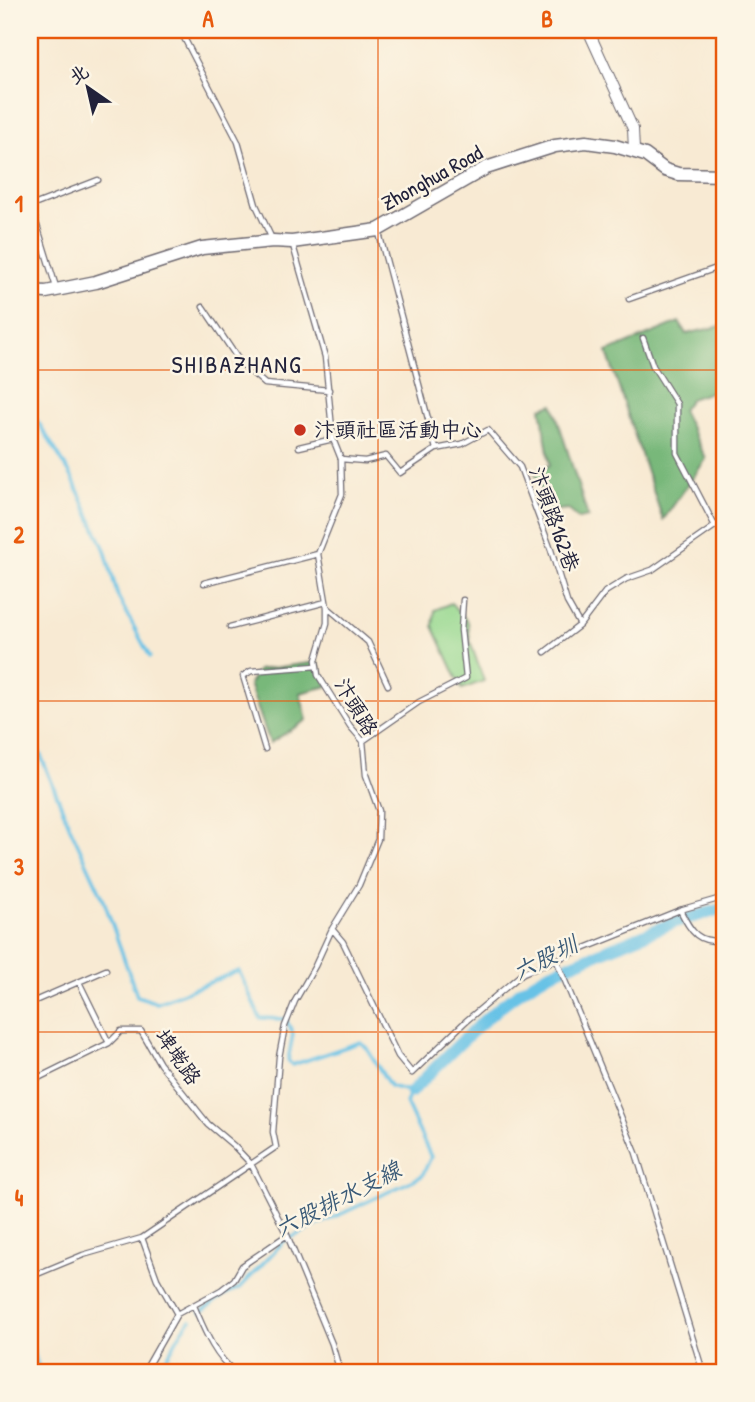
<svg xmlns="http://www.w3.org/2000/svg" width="755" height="1402" font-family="'Patrick Hand','LXGW WenKai TC',sans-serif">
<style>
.green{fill:#96d88f;stroke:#5c7d65;stroke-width:2}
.forest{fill:#78b87a;stroke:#4d6d5a;stroke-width:2}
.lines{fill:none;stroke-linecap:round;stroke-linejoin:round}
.stream{stroke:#68c2e6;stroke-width:3.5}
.canal{stroke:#68c2e6;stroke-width:12}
.service-casing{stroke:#6d6870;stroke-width:7}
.minor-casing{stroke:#6d6870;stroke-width:12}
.tertiary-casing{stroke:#6d6870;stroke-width:15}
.service{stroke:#fff;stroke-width:4.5}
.minor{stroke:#fff;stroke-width:10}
.tertiary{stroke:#fff;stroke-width:12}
.grid{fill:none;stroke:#e8590c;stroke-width:2;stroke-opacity:0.55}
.poi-dot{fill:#c8321e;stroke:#fcf5e5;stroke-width:2.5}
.labels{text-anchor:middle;stroke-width:5;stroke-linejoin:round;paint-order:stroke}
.street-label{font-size:21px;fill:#22223b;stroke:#fcf5e5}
.poi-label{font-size:21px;fill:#22223b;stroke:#fcf5e5;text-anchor:start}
.water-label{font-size:23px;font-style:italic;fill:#3a5a77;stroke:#fcf5e5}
.quarter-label{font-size:24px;letter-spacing:2px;fill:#22223b;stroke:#fcf5e5}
.neatline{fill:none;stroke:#e8590c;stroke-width:2.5}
.grid-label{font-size:23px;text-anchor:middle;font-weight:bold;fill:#e8590c}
</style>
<rect width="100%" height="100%" fill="#fcf5e5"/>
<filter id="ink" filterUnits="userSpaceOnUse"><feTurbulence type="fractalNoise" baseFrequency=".0143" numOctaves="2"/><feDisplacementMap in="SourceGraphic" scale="14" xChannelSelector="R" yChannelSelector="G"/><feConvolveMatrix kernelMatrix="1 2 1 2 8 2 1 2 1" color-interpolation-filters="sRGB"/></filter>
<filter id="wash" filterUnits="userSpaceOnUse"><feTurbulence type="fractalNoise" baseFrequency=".00686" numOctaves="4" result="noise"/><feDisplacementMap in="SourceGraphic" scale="28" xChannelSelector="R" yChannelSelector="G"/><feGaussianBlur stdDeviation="1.57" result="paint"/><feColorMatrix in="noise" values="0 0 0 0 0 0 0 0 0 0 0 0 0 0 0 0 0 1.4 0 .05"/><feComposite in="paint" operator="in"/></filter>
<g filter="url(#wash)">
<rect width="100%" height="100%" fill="#f8ead3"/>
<path class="green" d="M451 603 468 622 470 641 484 681 462 689 433 626 435 610Z"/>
<path class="forest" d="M679 322 686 334 725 325V387L690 399 682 410 706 459 663 520 607 352Z
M553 404 588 517 578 519 568 509 549 511 535 473 550 465 541 408Z
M317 662 328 686 300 693 307 720 270 743 249 684 258 670Z"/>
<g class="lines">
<path class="stream" d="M30 413 38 422 71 475 105 550 118 597 150 657
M30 729 70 827 103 898 137 996 157 1003 239 971 260 1018 286 1019 293 1034 288 1060 292 1065 361 1042 366 1047 390 1086 411 1092 406 1103 431 1157 422 1176 284 1241 240 1288 226 1294 201 1312
M30 1340 40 1372
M152 1372C173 1358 175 1334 191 1320"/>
<path class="canal" d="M411 1092C454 1050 495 1003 548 974L675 922 725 908"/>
</g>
</g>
<g filter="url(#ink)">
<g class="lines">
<defs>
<path id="service" d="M180 30 238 142 256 205 272 239
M379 233 436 449
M56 287 31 206 98 180
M629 299 725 265
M203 307 240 362 265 384 329 390
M643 338 653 366 677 404V453L715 526
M299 447 333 439
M341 459 365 461 386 456 400 473 436 449 462 444 488 430 520 467 551 550 567 602 580 625
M204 583 318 554
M327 607 368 642 388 685
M230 627 326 602
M545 652 580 625 605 592 626 579 652 570 725 519
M363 741 419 702 466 678 461 630 463 600
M265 749 243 676 251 671 317 666
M680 910C692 933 697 943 725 941
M332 929 343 942 398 1056 412 1073 466 1021 523 973 680 910 725 897
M556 959 636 1153 703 1372
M79 982 109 1043
M30 1003 106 970
M30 1064 40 1077 109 1043 121 1031H141L160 1064 208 1124 234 1146 251 1164 287 1235 242 1266 234 1280 221 1290 177 1314 144 1372
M287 1235 332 1344 340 1372
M142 1238 276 1147 273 1132 279 1057 285 1026 295 1001 315 966 332 929 359 885 378 839 379 811 366 775 363 741 350 726 318 675 316 660 327 623V607L318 554 342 494 341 459 333 439 325 357 292 242
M30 1277 83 1255 142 1238 157 1279 177 1314
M194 1306C204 1329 214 1356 235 1372"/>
<path id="minor" d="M588 30 633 129 634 150"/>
<path id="tertiary" d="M30 291 46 292 96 282 202 248 273 241 292 242 378 230 486 168 555 146 586 142 615 146 645 155 665 170 678 174 725 175"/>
</defs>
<use href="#service" class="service-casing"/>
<use href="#minor" class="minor-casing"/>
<use href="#tertiary" class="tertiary-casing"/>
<use href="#service" class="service"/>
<use href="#minor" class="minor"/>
<use href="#tertiary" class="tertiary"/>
</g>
</g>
<path class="grid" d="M378 30V1372M30 370H725M30 701H725M30 1032H725"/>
<circle class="poi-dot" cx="300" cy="430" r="7"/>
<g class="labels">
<g class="street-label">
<text transform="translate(432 178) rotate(-29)" y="7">Zhonghua Road</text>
<text transform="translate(554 519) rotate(70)" y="7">汴頭路162巷</text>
<text transform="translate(356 707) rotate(59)" y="7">汴頭路</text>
<text transform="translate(178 1057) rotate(55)" y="7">埤墘路</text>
</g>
<g class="poi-label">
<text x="314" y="437">汴頭社區活動中心</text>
</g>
<g class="water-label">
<text transform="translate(545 958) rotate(-27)" y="8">六股圳</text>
<text transform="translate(338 1199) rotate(-27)" y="8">六股排水支線</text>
</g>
<g class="quarter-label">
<text x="237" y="373">SHIBAZHANG</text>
</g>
</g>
<rect width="755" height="1402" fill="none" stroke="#fcf5e5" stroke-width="77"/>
<g transform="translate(88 88) rotate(326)" stroke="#fcf5e5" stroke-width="5" paint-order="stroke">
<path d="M0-5L12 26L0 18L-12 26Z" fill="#22223b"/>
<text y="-10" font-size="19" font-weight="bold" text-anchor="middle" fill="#22223b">北</text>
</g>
<rect x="38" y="38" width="678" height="1326" class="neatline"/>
<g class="grid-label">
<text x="208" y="27">A</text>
<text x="547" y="27">B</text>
<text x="19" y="212">1</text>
<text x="19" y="543">2</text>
<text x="19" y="875">3</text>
<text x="19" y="1206">4</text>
</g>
</svg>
